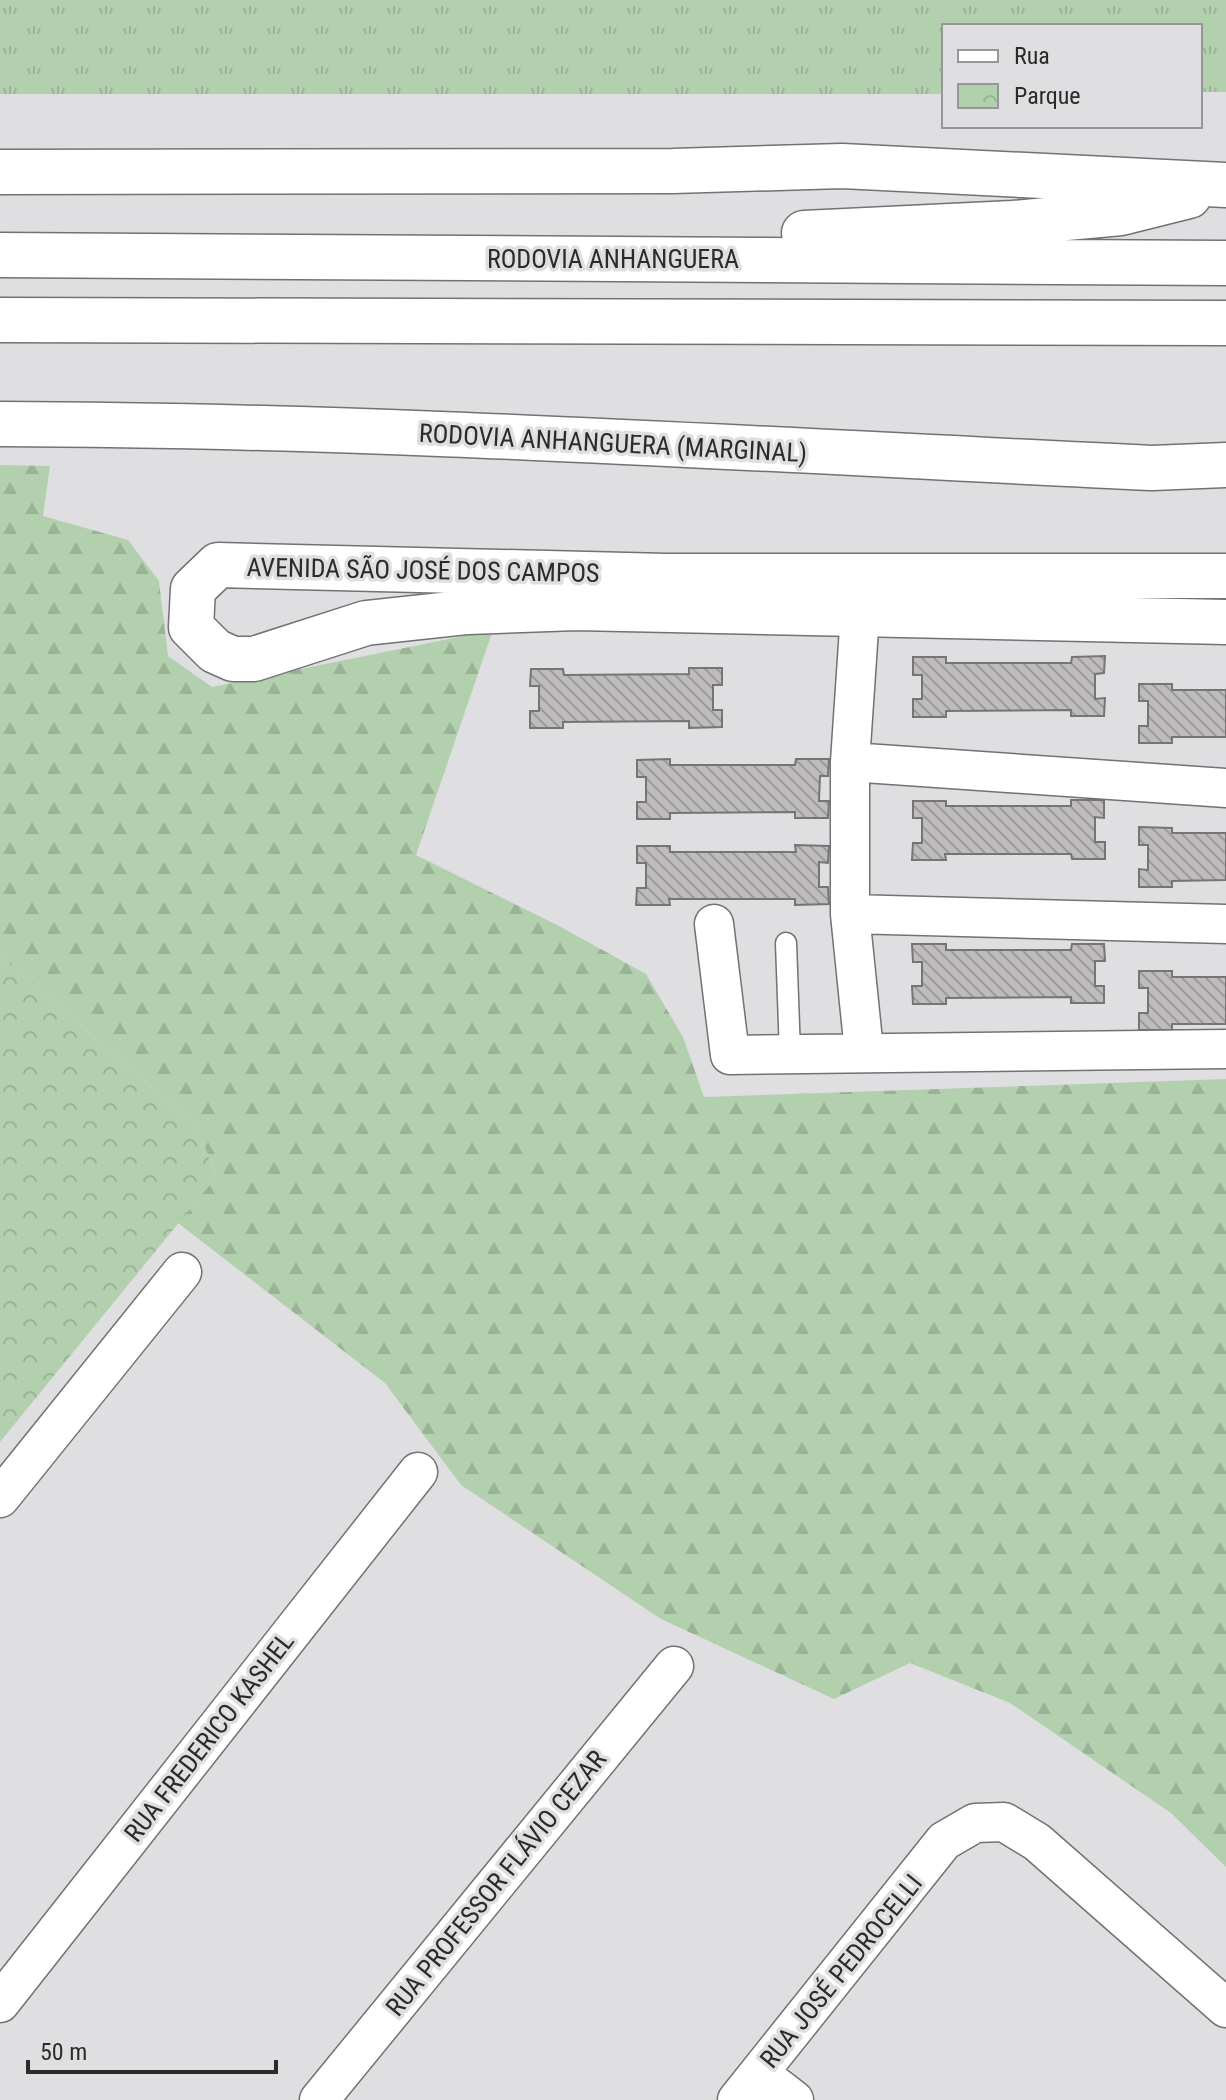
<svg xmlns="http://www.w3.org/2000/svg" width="1226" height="2100" font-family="'Roboto Condensed',sans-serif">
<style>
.grass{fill:url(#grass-tufts)}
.forest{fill:url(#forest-firs)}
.park{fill:url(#park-crowns)}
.building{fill:url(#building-back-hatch);stroke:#777476;stroke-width:2}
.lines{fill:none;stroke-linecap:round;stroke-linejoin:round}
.lane-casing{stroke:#727274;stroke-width:23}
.street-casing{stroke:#727274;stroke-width:41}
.secondary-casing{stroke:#727274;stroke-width:47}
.highway-casing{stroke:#727274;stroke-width:47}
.lane{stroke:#fff;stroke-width:20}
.street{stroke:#fff;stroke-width:38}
.secondary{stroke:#fff;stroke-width:44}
.highway{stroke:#fff;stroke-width:44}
.labels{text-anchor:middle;stroke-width:7;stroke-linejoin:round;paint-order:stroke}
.street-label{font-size:26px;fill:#2b2b2c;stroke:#dfdfe2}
</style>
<defs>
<pattern id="grass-tufts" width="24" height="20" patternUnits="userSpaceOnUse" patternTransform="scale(2)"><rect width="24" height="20" fill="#b3d0ae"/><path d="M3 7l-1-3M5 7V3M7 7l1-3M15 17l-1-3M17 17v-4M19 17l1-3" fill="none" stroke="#9ab396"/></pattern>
<pattern id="forest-firs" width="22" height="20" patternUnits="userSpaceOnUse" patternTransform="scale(2)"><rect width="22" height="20" fill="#b3d0ae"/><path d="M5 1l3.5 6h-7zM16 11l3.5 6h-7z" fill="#9ab396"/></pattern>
<pattern id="park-crowns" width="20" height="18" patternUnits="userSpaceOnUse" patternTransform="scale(2)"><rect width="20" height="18" fill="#b3d0ae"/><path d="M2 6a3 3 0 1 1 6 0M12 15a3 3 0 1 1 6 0" fill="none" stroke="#9ab396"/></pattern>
<pattern id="building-back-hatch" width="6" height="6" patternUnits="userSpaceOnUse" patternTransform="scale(2)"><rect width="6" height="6" fill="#bfbcbe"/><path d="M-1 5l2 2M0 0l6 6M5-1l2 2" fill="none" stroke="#9b999b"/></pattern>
</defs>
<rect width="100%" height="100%" fill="#dfdfe2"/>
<path class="grass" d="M0 0H1226V92H1200V26H944V94H0Z"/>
<path class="forest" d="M0 465 50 466 43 516 128 540 159 581 168 656 212 687 493 630 416 855 559 926 646 974 683 1037 704 1097 1226 1079V1867L1171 1813 1010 1703 910 1663 834 1699 661 1619 461 1485 385 1383 178 1223 216 1177 197 1126 0 956Z"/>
<path class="park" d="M0 956 197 1126 216 1177 0 1442Z"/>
<path class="building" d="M1105 656 1104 673 1095 674V699L1105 698 1104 716H1071V710L946 711V717H913V699H922V675H913V657H946V663H1071L1072 657Z
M689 668H722V685H713V710H722V727L689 728V721L563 722V728H530V711H539V686H530L531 669H563L564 675 689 674Z
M1139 684H1172V690H1226V737H1172V743H1139V726H1148V701H1139Z
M670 759V765H795L796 759H829L828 776H820L819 801H829L828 818H795V812L670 813V819H637V802H646V777H637V760Z
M1071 800H1104V818L1095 817V842H1105V859H1072L1071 854H945L946 860H912L913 843H922V818H913V801H946V806H1071Z
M1139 827 1172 828V833H1226V880L1172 881V887H1139V869L1148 870V845H1139Z
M795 845 829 846 828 863 819 862V887H828L829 904 795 905V899H669L670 905H636L637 888H646V863H637V846H670V852H796Z
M912 944H946V950H1071L1072 944H1104L1105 961H1095V986H1104V1003H1071V997L946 998V1004H913L912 986H922V962H913Z
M1139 971H1172V977H1226V1024H1172V1030H1139V1013H1148V988H1139Z"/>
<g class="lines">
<defs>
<path id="lane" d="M786 943 790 1053"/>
<path id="street" d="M860 614 850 762V914L864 1051
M850 762 1226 788
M850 914 1226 924
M714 924 730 1055 1226 1049
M0 1498 182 1272
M0 2003 418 1472
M759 2073 794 2100
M319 2100 674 1666
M737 2100 944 1841 975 1823 1004 1822 1037 1842 1226 2008"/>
<path id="secondary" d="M1226 576H666L218 565 193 589 191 627 215 651 233 659H254L366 623 468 612 576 608 1226 622"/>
<path id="highway" d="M0 172 673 171 842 166 1226 185
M804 233 1013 223 1121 213 1189 196
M0 255 1226 263
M0 320 1226 323
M0 424C384 425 768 450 1152 468L1226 465"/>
</defs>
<use href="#lane" class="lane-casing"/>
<use href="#street" class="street-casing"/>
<use href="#secondary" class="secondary-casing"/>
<use href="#highway" class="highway-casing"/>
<use href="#lane" class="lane"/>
<use href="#street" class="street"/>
<use href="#secondary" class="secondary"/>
<use href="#highway" class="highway"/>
</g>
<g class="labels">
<g class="street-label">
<text x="613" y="268">RODOVIA ANHANGUERA</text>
<text transform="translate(613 443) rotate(3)" y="9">RODOVIA ANHANGUERA (MARGINAL)</text>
<text transform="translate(423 570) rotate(1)" y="9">AVENIDA SÃO JOSÉ DOS CAMPOS</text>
<text transform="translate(209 1737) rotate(-52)" y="9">RUA FREDERICO KASHEL</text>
<text transform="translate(496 1883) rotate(-51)" y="9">RUA PROFESSOR FLÁVIO CEZAR</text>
<text transform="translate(841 1971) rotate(-51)" y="9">RUA JOSÉ PEDROCELLI</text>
</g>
</g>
<rect x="942" y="24" width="260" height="104" fill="#dfdfe2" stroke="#979799" stroke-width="2"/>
<rect x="958" y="50" width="40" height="12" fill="#ffffff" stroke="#979799" stroke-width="2"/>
<text x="1014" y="64" font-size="24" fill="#2b2b2c">Rua</text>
<rect x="958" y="84" width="40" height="24" fill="url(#park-crowns)" stroke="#979799" stroke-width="2"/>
<text x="1014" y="104" font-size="24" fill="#2b2b2c">Parque</text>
<path d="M28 2060v12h248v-12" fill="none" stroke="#2b2b2c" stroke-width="4"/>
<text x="40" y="2060" font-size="24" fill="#2b2b2c" stroke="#dfdfe2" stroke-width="6" paint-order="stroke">50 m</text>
</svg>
